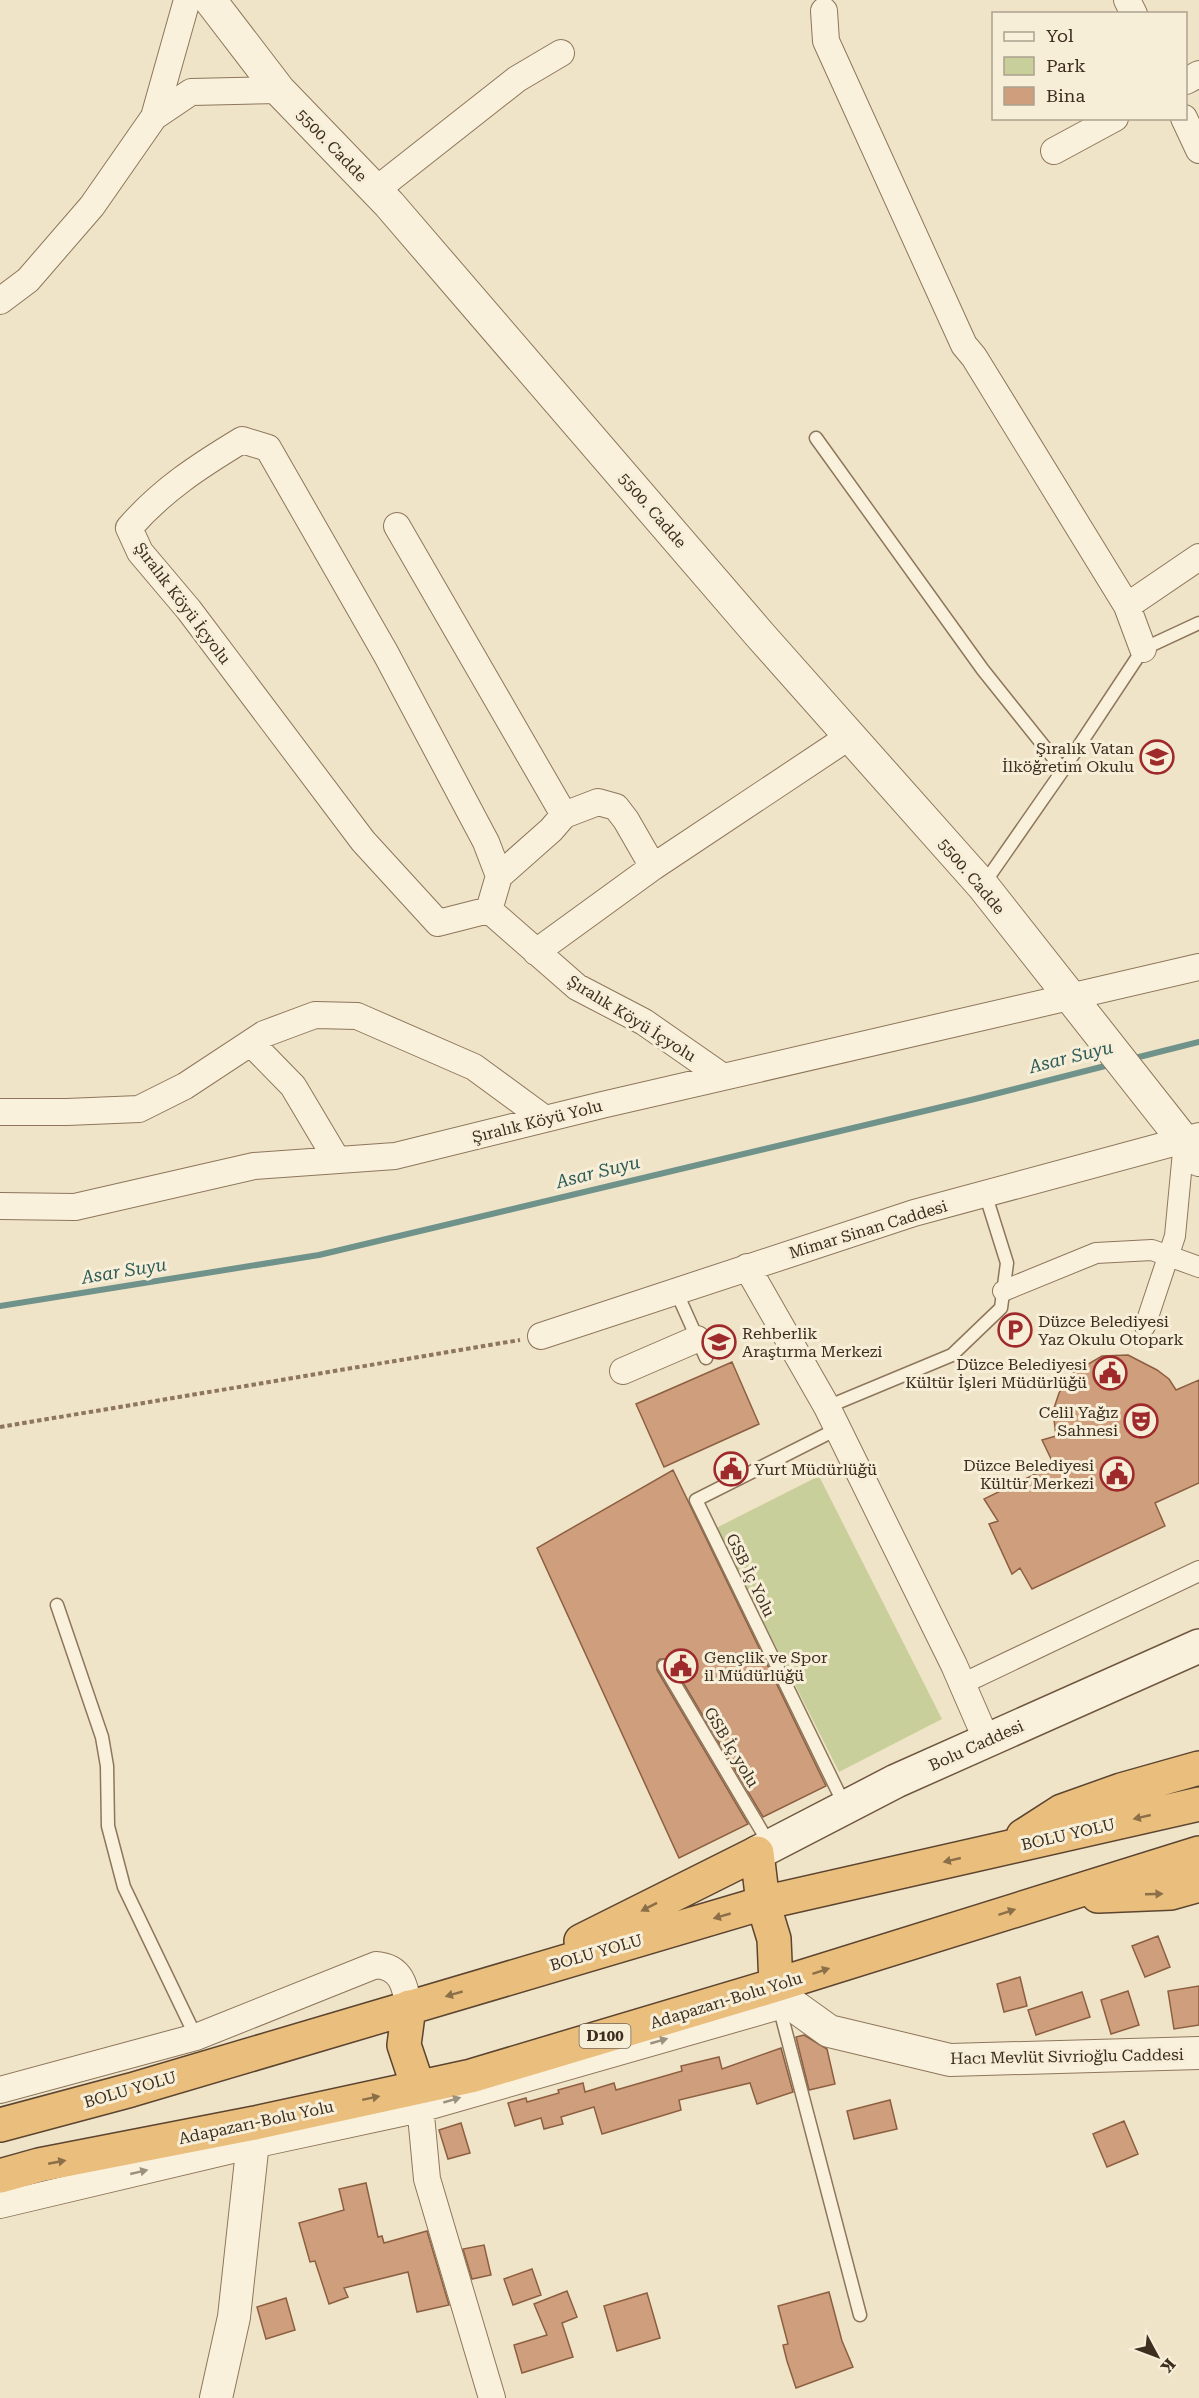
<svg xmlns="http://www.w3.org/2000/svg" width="1199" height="2398" font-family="'Roboto Serif',serif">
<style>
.green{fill:#c9cf9b}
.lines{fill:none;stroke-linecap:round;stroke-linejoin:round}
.stream{stroke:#6f938a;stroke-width:6}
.building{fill:#cf9f7d;stroke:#8d5f41;stroke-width:1.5}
.service-casing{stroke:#8d765c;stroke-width:15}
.pedestrian-casing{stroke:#8d765c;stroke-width:22}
.minor-casing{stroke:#8d765c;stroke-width:28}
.tertiary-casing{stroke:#8d765c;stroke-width:34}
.secondary-casing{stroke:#6f573f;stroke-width:36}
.trunk-casing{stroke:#5b4430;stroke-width:36}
.path{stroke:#8d765c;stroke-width:4;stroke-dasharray:4.5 3;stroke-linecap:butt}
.service{stroke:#faf1dc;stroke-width:12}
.pedestrian{stroke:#faf1dc;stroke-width:20}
.minor{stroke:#faf1dc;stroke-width:26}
.tertiary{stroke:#faf1dc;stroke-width:32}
.secondary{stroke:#faf1dc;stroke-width:33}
.trunk{stroke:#eabe7c;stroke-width:33}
.oneway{fill:#8b6f49}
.oneway2{fill:#9c907e}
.labels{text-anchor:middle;stroke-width:6;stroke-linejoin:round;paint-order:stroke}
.shield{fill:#f7eed8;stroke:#756857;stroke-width:1.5}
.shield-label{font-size:15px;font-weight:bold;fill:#3d2e20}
.street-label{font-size:16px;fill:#3d2e20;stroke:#f7eed8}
.poi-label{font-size:16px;fill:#3d2e20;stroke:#f7eed8;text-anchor:end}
.water-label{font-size:18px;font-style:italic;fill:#2f5d5a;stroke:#f7eed8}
</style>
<rect width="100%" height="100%" fill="#f0e4c8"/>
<path class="green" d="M819 1476 942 1719 839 1772 716 1528Z"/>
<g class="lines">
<path class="stream" d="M1131 1059 1199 1042
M0 1306 319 1255 975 1099 1113 1064"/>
</g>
<path class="building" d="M1128 1355 1157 1370 1169 1379 1176 1390 1199 1380V1483L1155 1503 1165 1526 1032 1589 1020 1568 1012 1574 989 1524 998 1521 984 1499 1054 1465 1042 1440 1056 1436 1053 1411 1059 1393 1071 1374 1102 1356Z
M732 1362 759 1424 664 1467 636 1404Z
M673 1470 826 1786 763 1817 671 1662 668 1659H660L657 1662V1670L748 1824 679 1858 537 1548Z
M1158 1936 1170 1967 1145 1977 1132 1946Z
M1020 1977 1027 2006 1004 2012 997 1984Z
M1199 1986V2025L1174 2029 1168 1991Z
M1128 1991 1139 2025 1111 2034 1101 2000Z
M1082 1992 1090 2017 1036 2035 1028 2010Z
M804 2035 827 2049 835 2084 809 2090 796 2037Z
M781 2048 793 2092 757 2104 750 2083 679 2100 681 2110 602 2134 594 2107 561 2117 563 2124 544 2129 541 2118 515 2126 508 2103 526 2098 527 2102 559 2093 558 2090 583 2083 585 2092 614 2083 616 2090 682 2071 681 2066 719 2057 722 2069Z
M890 2100 897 2129 854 2139 847 2111Z
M1124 2121 1138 2154 1107 2167 1093 2134Z
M461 2123 470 2153 448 2159 439 2130Z
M366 2183 378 2237 382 2236 384 2243 427 2231 449 2305 417 2312 408 2272 344 2288 348 2297 329 2304 315 2261 310 2262 299 2223 344 2210 339 2189Z
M484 2245 491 2275 472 2279 463 2249Z
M532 2269 541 2295 513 2305 504 2279Z
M567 2291 577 2317 562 2323 573 2357 522 2373 514 2345 547 2335 534 2304Z
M829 2292 842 2341 853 2367 796 2388 787 2361 783 2345 788 2344 778 2306Z
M647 2293 660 2338 617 2351 604 2306Z
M286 2298 295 2330 266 2339 257 2307Z"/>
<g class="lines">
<defs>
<path id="service" d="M816 438 983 670 1063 770
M983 885 1063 770 1143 649 1199 623
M676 1291 706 1358
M827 1407 952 1355 1001 1308 1007 1263 985 1193
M837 1429 696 1500 845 1806
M57 1605 102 1737 107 1766 108 1826 124 1887 196 2037
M664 1666 770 1845
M779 2006 860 2315"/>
<path id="pedestrian" d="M1003 1291 1096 1253 1152 1250 1199 1267
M1145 1326 1175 1236 1184 1141
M962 1684 1199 1571"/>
<path id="minor" d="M1127 0 1134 14
M824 11 826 41 964 345 974 357 1127 606
M1186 81 1199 74
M154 117 187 0
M1184 118 1199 150
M1054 151 1115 118
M376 190 517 79 561 53
M0 301 28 280 92 206 154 117 191 92 279 90
M397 526 564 815
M1143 649 1127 606 1199 557
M499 876 551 830 564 815 598 802 616 807 626 820 653 867
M489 910 499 876 486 842 386 654 268 448 242 440C199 466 162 490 129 528L140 552 189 610 363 841 438 923 489 910 577 987 644 1022 723 1077
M536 952 653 867 850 736
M251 1043 293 1086 337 1160
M0 1112H67L139 1109 185 1086 264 1034 315 1015 357 1016 474 1067 545 1119
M0 1206 75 1207 254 1166 395 1156 602 1105 1199 967
M747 1267 827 1407 954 1665 987 1741
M541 1336 914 1213 1199 1136
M623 1371 697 1339
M0 2090 196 2037 376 1965C402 1967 405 1986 409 2007
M419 2094 427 2179 492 2398
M0 2205 253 2145 420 2109 790 2003"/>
<path id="tertiary" d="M210 0 279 90 389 204 760 635 983 886 1199 1160
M776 1985 790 2003 829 2031 950 2060 1199 2053
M216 2398 234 2317 255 2123"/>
<path id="secondary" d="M757 1853 896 1781 1199 1646"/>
<path id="trunk" d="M1023 1836 1062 1811 1121 1790 1199 1768
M1098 1896 1171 1893 1199 1885
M581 1941 757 1853 763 1903 774 1939 776 1985
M409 2007 404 2045 418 2087
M0 2125 131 2090 763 1903 1199 1804
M0 2176 39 2165 255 2123 471 2076 776 1985 1199 1853"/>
</defs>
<use href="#service" class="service-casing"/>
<use href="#pedestrian" class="pedestrian-casing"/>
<use href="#minor" class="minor-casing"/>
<use href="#tertiary" class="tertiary-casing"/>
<use href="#secondary" class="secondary-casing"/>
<use href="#trunk" class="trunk-casing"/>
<path class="path" d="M0 1427 520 1340"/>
<use href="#service" class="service"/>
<use href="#pedestrian" class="pedestrian"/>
<use href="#minor" class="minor"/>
<use href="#tertiary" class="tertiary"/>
<use href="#secondary" class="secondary"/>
<use href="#trunk" class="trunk"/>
</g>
<defs><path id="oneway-solid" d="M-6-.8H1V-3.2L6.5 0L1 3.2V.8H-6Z" transform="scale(1.5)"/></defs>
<g class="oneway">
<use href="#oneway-solid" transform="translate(1142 1817) rotate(167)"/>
<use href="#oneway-solid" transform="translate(952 1860) rotate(167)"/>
<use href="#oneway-solid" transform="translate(1154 1894) rotate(-2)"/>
<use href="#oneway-solid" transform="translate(649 1907) rotate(153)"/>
<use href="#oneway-solid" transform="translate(1007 1912) rotate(-18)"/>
<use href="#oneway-solid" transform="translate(722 1916) rotate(164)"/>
<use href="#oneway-solid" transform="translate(821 1971) rotate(-18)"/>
<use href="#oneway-solid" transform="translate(454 1994) rotate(164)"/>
<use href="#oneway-solid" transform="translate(371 2098) rotate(-12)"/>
<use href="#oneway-solid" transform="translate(57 2162) rotate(-11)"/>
</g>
<g class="oneway2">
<use href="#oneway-solid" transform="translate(659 2041) rotate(-16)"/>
<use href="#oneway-solid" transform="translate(452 2100) rotate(-16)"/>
<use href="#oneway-solid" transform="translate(139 2172) rotate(-13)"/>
</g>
<defs>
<symbol id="school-ring" viewBox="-11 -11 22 22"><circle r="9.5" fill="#f7eed8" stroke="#9e2a2b" stroke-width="1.5"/><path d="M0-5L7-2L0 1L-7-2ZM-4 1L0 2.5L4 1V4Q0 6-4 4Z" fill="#9e2a2b"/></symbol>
<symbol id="parking-ring" viewBox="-11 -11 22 22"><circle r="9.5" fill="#f7eed8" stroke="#9e2a2b" stroke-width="1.5"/><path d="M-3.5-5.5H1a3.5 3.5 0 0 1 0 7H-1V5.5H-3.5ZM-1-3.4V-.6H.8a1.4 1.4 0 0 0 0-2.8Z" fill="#9e2a2b"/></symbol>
<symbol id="civic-ring" viewBox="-11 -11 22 22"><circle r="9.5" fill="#f7eed8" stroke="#9e2a2b" stroke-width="1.5"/><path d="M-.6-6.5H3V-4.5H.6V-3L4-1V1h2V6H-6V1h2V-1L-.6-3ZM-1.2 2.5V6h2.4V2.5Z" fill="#9e2a2b"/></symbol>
<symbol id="theatre-ring" viewBox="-11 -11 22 22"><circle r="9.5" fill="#f7eed8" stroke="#9e2a2b" stroke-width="1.5"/><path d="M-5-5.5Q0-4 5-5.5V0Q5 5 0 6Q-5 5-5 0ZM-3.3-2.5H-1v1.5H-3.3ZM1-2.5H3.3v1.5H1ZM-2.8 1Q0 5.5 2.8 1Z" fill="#9e2a2b"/></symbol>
</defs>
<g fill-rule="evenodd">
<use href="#school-ring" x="1138" y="738" width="38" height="38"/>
<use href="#parking-ring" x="996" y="1311" width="38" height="38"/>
<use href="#school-ring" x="700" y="1323" width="38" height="38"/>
<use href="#civic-ring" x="1091" y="1354" width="38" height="38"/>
<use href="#theatre-ring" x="1122" y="1402" width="38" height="38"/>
<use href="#civic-ring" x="712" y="1450" width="38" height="38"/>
<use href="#civic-ring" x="1098" y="1455" width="38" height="38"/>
<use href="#civic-ring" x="662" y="1647" width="38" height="38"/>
</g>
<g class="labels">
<rect class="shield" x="579.5" y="2024" width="51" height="24" rx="4.5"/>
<g class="shield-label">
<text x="605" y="2041">D100</text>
</g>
<g class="street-label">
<text transform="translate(332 145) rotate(46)" y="6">5500. Cadde</text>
<text transform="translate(653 510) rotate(49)" y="6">5500. Cadde</text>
<text transform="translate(183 603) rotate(53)" y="6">Şıralık Köyü İçyolu</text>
<text transform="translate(972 876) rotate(50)" y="6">5500. Cadde</text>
<text transform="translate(632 1018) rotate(32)" y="6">Şıralık Köyü İçyolu</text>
<text transform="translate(537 1121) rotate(-14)" y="6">Şıralık Köyü Yolu</text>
<text transform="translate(868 1229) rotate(-17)" y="6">Mimar Sinan Caddesi</text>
<text transform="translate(751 1575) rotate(64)" y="6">GSB İç Yolu</text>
<text transform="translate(976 1745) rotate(-24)" y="6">Bolu Caddesi</text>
<text transform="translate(732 1747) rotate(59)" y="6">GSB İç yolu</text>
<text transform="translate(1068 1834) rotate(-13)" y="6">BOLU YOLU</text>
<text transform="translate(596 1952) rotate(-16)" y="6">BOLU YOLU</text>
<text transform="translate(726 2000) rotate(-17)" y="6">Adapazarı-Bolu Yolu</text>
<text transform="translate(1067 2056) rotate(-1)" y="6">Hacı Mevlüt Sivrioğlu Caddesi</text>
<text transform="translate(130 2089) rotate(-16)" y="6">BOLU YOLU</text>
<text transform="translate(256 2122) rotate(-12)" y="6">Adapazarı-Bolu Yolu</text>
</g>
<g class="poi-label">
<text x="1134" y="754">Şıralık Vatan<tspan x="1134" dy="18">İlköğretim Okulu</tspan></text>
<text x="1038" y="1327" text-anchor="start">Düzce Belediyesi<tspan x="1038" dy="18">Yaz Okulu Otopark</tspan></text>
<text x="742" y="1339" text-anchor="start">Rehberlik<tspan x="742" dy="18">Araştırma Merkezi</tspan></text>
<text x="1087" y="1370">Düzce Belediyesi<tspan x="1087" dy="18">Kültür İşleri Müdürlüğü</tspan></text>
<text x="1118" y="1418">Celil Yağız<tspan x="1118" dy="18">Sahnesi</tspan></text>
<text x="1094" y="1471">Düzce Belediyesi<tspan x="1094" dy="18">Kültür Merkezi</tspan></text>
<text x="754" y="1475" text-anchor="start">Yurt Müdürlüğü</text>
<text x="704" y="1663" text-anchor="start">Gençlik ve Spor<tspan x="704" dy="18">il Müdürlüğü</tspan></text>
</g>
<g class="water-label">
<text transform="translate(1071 1057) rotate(-14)" y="6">Asar Suyu</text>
<text transform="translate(598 1172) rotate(-14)" y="6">Asar Suyu</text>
<text transform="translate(124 1271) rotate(-9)" y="6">Asar Suyu</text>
</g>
</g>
<rect x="992" y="12" width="195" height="108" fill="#f7eed8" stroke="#ada18e" stroke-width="1.5"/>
<rect x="1004" y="32" width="30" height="9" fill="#faf1dc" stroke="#ada18e" stroke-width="1.5"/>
<text x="1046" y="42" font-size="18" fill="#3d2e20">Yol</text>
<rect x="1004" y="57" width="30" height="18" fill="#c9cf9b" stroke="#ada18e" stroke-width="1.5"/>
<text x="1046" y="72" font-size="18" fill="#3d2e20">Park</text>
<rect x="1004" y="87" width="30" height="18" fill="#cf9f7d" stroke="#ada18e" stroke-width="1.5"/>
<text x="1046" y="102" font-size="18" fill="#3d2e20">Bina</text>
<g transform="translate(1157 2356) rotate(131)" stroke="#f7eed8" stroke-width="4.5" paint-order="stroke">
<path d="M0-4.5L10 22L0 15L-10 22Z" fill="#3d2e20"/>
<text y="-9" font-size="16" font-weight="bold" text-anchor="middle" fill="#3d2e20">K</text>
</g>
</svg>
